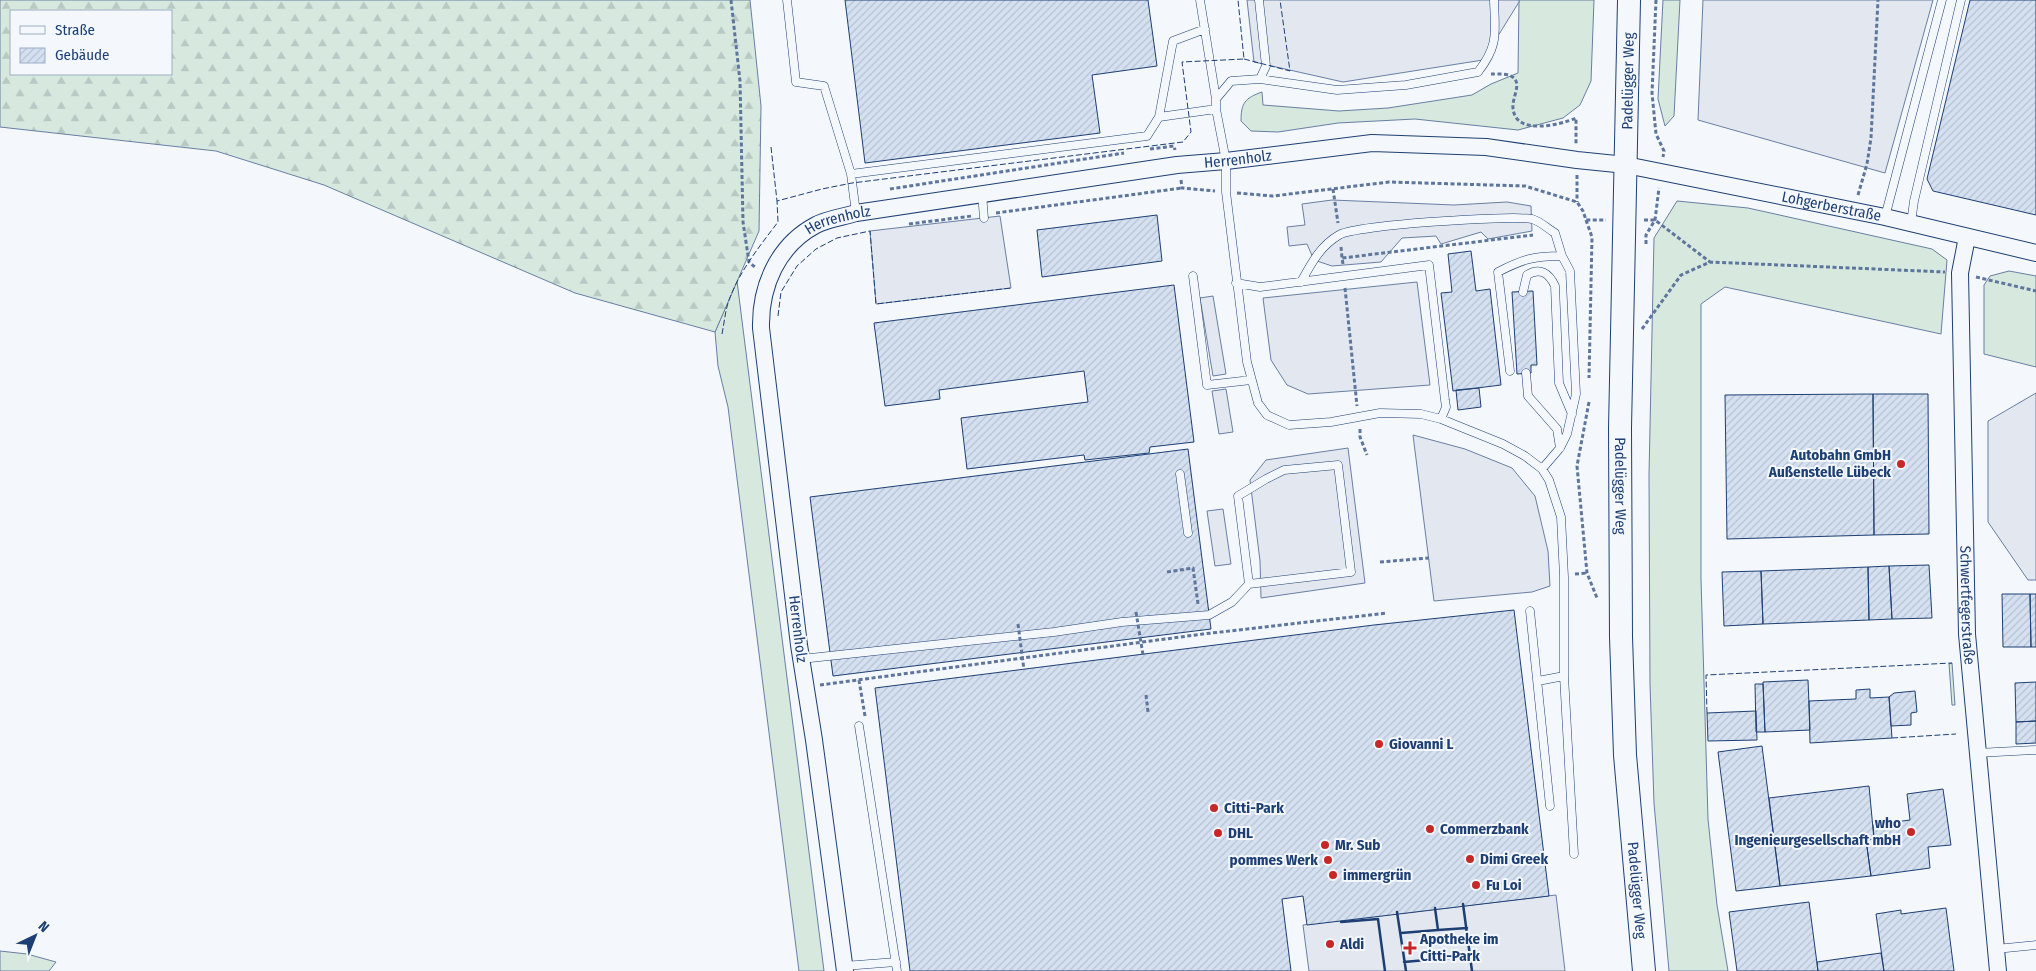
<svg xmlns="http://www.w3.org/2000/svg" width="2036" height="971" font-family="'Fira Sans Condensed',sans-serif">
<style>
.grass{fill:#d7e8df;stroke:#687fa3}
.forest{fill:url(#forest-firs);stroke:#687fa3;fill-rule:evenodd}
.parking{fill:#e3e8f0;stroke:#687fa3}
.building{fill:url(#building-hatch);stroke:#1d3f73}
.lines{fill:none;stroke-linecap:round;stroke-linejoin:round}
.service-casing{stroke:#1d3f73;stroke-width:9}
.minor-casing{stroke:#1d3f73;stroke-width:18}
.secondary-casing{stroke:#1d3f73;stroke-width:24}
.path{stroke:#5e769c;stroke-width:3;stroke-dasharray:4 2.5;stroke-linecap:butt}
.service{stroke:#f4f7fb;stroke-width:8}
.minor{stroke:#f4f7fb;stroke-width:16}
.secondary{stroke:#f4f7fb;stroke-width:22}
.path-bridge{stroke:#5e769c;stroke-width:3;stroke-dasharray:4 2.5;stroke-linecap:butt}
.fence{stroke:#1d3f73;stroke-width:1;stroke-dasharray:6 2.5;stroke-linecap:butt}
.wall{stroke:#1d3f73;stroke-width:2.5}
.poi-dot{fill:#c62828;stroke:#f4f7fb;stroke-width:2}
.labels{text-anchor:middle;stroke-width:4;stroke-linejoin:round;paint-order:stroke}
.street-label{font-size:15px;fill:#1d3f73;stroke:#f4f7fb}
.poi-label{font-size:15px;font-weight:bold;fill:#1d3f73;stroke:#f4f7fb;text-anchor:start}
</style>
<defs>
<pattern id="forest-firs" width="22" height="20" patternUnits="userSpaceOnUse" patternTransform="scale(1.25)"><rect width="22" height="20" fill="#d7e8df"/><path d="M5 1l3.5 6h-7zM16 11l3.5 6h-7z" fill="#b8c8c3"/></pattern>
<pattern id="building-hatch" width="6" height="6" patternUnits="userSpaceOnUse" patternTransform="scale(1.25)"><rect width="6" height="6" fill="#d5e0f0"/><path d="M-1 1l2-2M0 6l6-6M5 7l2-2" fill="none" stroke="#b6c1d1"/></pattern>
</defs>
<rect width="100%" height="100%" fill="#f4f7fb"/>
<path class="grass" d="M1519 0H1594L1591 81 1580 105 1563 118 1518 130 1415 119 1338 123 1278 132 1251 131 1241 121C1241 103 1245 98 1262 92L1263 105 1339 111 1388 108 1472 95 1491 84 1518 73Z
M1663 0H1680L1674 116 1665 126 1658 99Z
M1677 201 1748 208 1932 249 1947 260 1941 334 1725 287 1701 304V579L1708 819 1717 905 1728 971H1669L1654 803 1650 684 1649 475 1654 238Z
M2009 271 2036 276V367L1984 354V285L1990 276Z
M737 281 824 971H799L728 407 718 366 715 332Z
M1952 663 1955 705H1952L1949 664Z
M0 951 27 954 56 962 49 971H0Z"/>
<path class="forest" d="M0 0H750L761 106 759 231 715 332 575 293 324 185 216 151 0 127ZM11 11H171V74H11Z"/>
<path class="parking" d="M1247 0H1519V2L1483 60 1343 82 1254 62Z
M1703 0H1933L1885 173 1698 120Z
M1332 200 1454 205 1507 202 1531 206 1532 231 1488 239 1481 232 1441 244 1436 236 1402 238 1381 262 1332 266 1314 260 1307 244 1289 246 1287 227 1305 225 1302 204Z
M1000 216 1011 288 876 304 870 231Z
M1417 282 1430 385 1308 394 1287 385 1271 360 1263 298Z
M1213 296 1226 374 1213 376 1200 298Z
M1226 389 1233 432 1219 434 1212 391Z
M2036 393V580H2028L1988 522V421Z
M1413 435 1465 449 1512 468 1535 496 1548 551 1550 586 1532 592 1434 601Z
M1348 448 1365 583 1261 598 1260 561 1250 480 1266 460Z
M1223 509 1231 564 1215 566 1207 511Z
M1556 895 1565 971H1309L1303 925Z"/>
<path class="building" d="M845 0H1148L1157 66 1092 75 1100 133 865 163Z
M1970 0H2036V215L1933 191 1927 179Z
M1157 215 1162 261 1042 277 1037 230Z
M1471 251 1476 291 1490 289 1501 385 1453 391 1441 293 1452 292 1448 254Z
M1174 285 1194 442 1150 447 1149 453 1085 460 1084 455 967 469 961 418 1088 402 1084 371 939 390 940 399 885 406 874 323Z
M1533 291 1537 365H1531V373L1517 374 1512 292Z
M1479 388 1481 407 1458 410 1456 390Z
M1873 394H1928L1929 534 1874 535Z
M1873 394 1874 535 1727 539 1725 395Z
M1188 449 1211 629 833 676 810 497Z
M1929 565 1932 618 1892 619 1889 566Z
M1889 566 1892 619 1869 620 1868 567Z
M1868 567 1869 620 1763 624 1761 571Z
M1761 571 1763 624 1724 626 1722 572Z
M2002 594H2030L2031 647H2003Z
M2030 594H2036V647H2031Z
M1514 610 1549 896 1307 925 1303 896 1282 899 1291 971H910L875 688 1374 625Z
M1808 680 1810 730 1765 732 1763 682Z
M2036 682V721L2016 722 2015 683Z
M1755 684H1763L1765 732H1756Z
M1870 689V698L1889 697 1892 738 1810 743 1809 701 1856 699V690Z
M1915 691 1917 712 1911 713V725L1891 726 1889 697 1894 693Z
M1756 711 1757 740 1708 741 1707 713Z
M2036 721V743L2016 744V722Z
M1762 746 1780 886 1736 891 1718 752Z
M1869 786 1874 839 1866 840 1871 876 1780 886 1769 798Z
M1943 789 1951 845 1928 847 1930 868 1871 876 1866 840 1874 839 1873 825 1910 820 1907 794Z
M1809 902 1818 971H1737L1729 912Z
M1946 908 1954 971H1884L1876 914 1901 910V914Z
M1881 953 1884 971H1818L1817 962Z"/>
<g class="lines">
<defs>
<path id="service" d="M787 0 796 82 824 86 851 174
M1200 0 1216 99V109L1226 161V192L1247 362 1258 403 1267 415 1289 425 1331 422 1380 413 1421 414 1441 419 1503 444 1525 456 1542 469 1549 480 1561 517 1564 577V676L1574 854
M1259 0 1266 66 1260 79
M1216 99 1231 81 1260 79 1337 90 1406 85 1478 72C1499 45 1495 33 1494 0
M1159 117 1216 109
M982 194 984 218
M856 213 851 174 1147 136 1159 117 1173 41 1205 29
M1885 217 1942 0
M1911 223 1914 201 1961 0
M1193 276 1207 385 1251 380
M1301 282C1311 264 1320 246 1339 235 1354 225 1510 215 1532 219 1540 221 1548 229 1555 233L1562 256
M1236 283 1260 287 1429 265 1445 400 1446 407 1441 419
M1523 292 1527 275C1540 267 1549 273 1555 286L1559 383 1572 414
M1510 371 1498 272C1523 259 1534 256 1562 256L1570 271 1576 394 1567 434 1560 448 1542 469
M1526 373 1528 396 1557 429 1560 448
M1180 474 1188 533
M1530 611 1550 806
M801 659 1054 632 1122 622 1209 615 1232 602 1249 584 1351 572 1338 465 1284 470 1266 479 1238 496 1249 584
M1538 681 1564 676
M859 726 897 971
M1977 753 2036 750
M1996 949 2036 945
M844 966 896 962"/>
<g id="minor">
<path id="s1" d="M1967 237 1960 273 1967 634 1998 971"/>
<path id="s2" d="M845 971 814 740 799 645 761 328C760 286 778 245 816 225 827 219 843 217 856 213L1177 165 1226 161 1372 143 1486 147 1577 160 1626 165 1885 217 2036 253"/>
</g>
<g id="secondary">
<path id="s3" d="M1629 0 1620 428 1621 637 1625 755 1644 971"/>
</g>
</defs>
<use href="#service" class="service-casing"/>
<use href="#minor" class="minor-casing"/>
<use href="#secondary" class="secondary-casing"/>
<path class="path" d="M731 0 740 81 743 222 749 262 756 268
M1656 0 1652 93 1656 134 1664 151 1663 157
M1491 74C1499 74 1513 73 1516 81 1519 88 1512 100 1513 108 1515 136 1560 125 1576 118V144
M1150 149 1174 146 1175 150
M1577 175V202
M1181 180 1182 188 1215 191
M890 189 1124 153
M1333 189 1338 223
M1237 193 1273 196 1389 182 1525 186 1577 202 1583 211 1586 220H1606
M1858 195 1867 164 1871 138 1878 0
M996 213 1182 188
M1586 220 1592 237 1589 378
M1644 220H1655L1710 262
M909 224 972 216
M1646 244V235L1655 220 1659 188
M1341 247 1342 258
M1343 264 1342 258 1533 235
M1976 277 2036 291
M1345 288 1357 406
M1642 329 1681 275 1710 262 1945 272
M1589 402 1577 466 1587 573 1597 598
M1360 429V437L1367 455
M1380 562 1429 558
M1167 572 1193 568 1198 604
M1575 574 1587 573
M859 680 865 716
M820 685 1203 634 1387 613
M1146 695 1148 712"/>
<use href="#service" class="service"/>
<use href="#minor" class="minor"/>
<use href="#secondary" class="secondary"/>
<path class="path-bridge" d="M1136 612 1143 655
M1018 624 1024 670"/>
<path class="fence" d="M1244 59 1290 71 1280 0
M771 147 777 201 822 189 852 183 1183 142 1191 132 1182 62 1244 59 1238 0
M778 316 781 292 797 266 816 249 837 238 870 231 876 304 1011 288
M722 334C724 324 725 313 728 303 738 273 759 247 778 222L777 201
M1707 713 1706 675 1952 663
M1892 738 1956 734"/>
<path class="wall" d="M1463 904 1472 971
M1397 912 1406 971
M1341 922 1378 919 1385 971
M1438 930 1467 928
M1401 933 1438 930 1435 908
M1404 962 1470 956"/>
</g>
<g class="poi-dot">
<circle cx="1901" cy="464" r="5"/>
<circle cx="1379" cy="744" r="5"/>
<circle cx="1214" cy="808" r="5"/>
<circle cx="1430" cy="829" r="5"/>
<circle cx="1911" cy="832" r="5"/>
<circle cx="1218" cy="833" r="5"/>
<circle cx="1325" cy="845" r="5"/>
<circle cx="1470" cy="859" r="5"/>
<circle cx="1328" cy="860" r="5"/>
<circle cx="1333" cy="875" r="5"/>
<circle cx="1476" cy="885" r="5"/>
<circle cx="1330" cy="944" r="5"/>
<path d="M1407.5 940.5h5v5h5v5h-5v5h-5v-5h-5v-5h5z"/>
</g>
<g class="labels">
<g class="street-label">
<text transform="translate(1628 81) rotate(-89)" y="5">Padelügger Weg</text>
<text dy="5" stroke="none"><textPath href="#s2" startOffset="1199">Herrenholz</textPath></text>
<text dy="5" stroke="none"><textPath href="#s2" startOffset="1799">Lohgerberstraße</textPath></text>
<text dy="5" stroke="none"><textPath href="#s2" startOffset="794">Herrenholz</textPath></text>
<text dy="5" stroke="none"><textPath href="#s3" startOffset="486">Padelügger Weg</textPath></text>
<text dy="5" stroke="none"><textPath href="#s1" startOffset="369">Schwertfegerstraße</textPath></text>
<text transform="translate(798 629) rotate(83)" y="5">Herrenholz</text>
<text dy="5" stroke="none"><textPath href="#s3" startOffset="891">Padelügger Weg</textPath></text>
</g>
<g class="poi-label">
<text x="1891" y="460" text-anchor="end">Autobahn GmbH<tspan x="1891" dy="17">Außenstelle Lübeck</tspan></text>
<text x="1389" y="749">Giovanni L</text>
<text x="1224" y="813">Citti-Park</text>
<text x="1901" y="828" text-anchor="end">who<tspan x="1901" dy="17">Ingenieurgesellschaft mbH</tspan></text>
<text x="1440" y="834">Commerzbank</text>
<text x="1228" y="838">DHL</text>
<text x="1335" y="850">Mr. Sub</text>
<text x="1480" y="864">Dimi Greek</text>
<text x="1318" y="865" text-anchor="end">pommes Werk</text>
<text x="1343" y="880">immergrün</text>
<text x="1486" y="890">Fu Loi</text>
<text x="1420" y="944">Apotheke im<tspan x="1420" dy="17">Citti-Park</tspan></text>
<text x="1340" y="949">Aldi</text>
</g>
</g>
<rect x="10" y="10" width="162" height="65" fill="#f4f7fb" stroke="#9eadc5"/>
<rect x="20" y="26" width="25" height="8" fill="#f4f7fb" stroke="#9eadc5"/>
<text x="55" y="35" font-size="15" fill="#1d3f73">Straße</text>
<rect x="20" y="48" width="25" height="15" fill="url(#building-hatch)" stroke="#9eadc5"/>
<text x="55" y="60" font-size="15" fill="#1d3f73">Gebäude</text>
<g transform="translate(35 936) rotate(43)" stroke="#f4f7fb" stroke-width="4" paint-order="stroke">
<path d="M0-4L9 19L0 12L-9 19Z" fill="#1d3f73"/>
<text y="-8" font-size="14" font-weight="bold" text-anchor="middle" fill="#1d3f73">N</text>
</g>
</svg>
